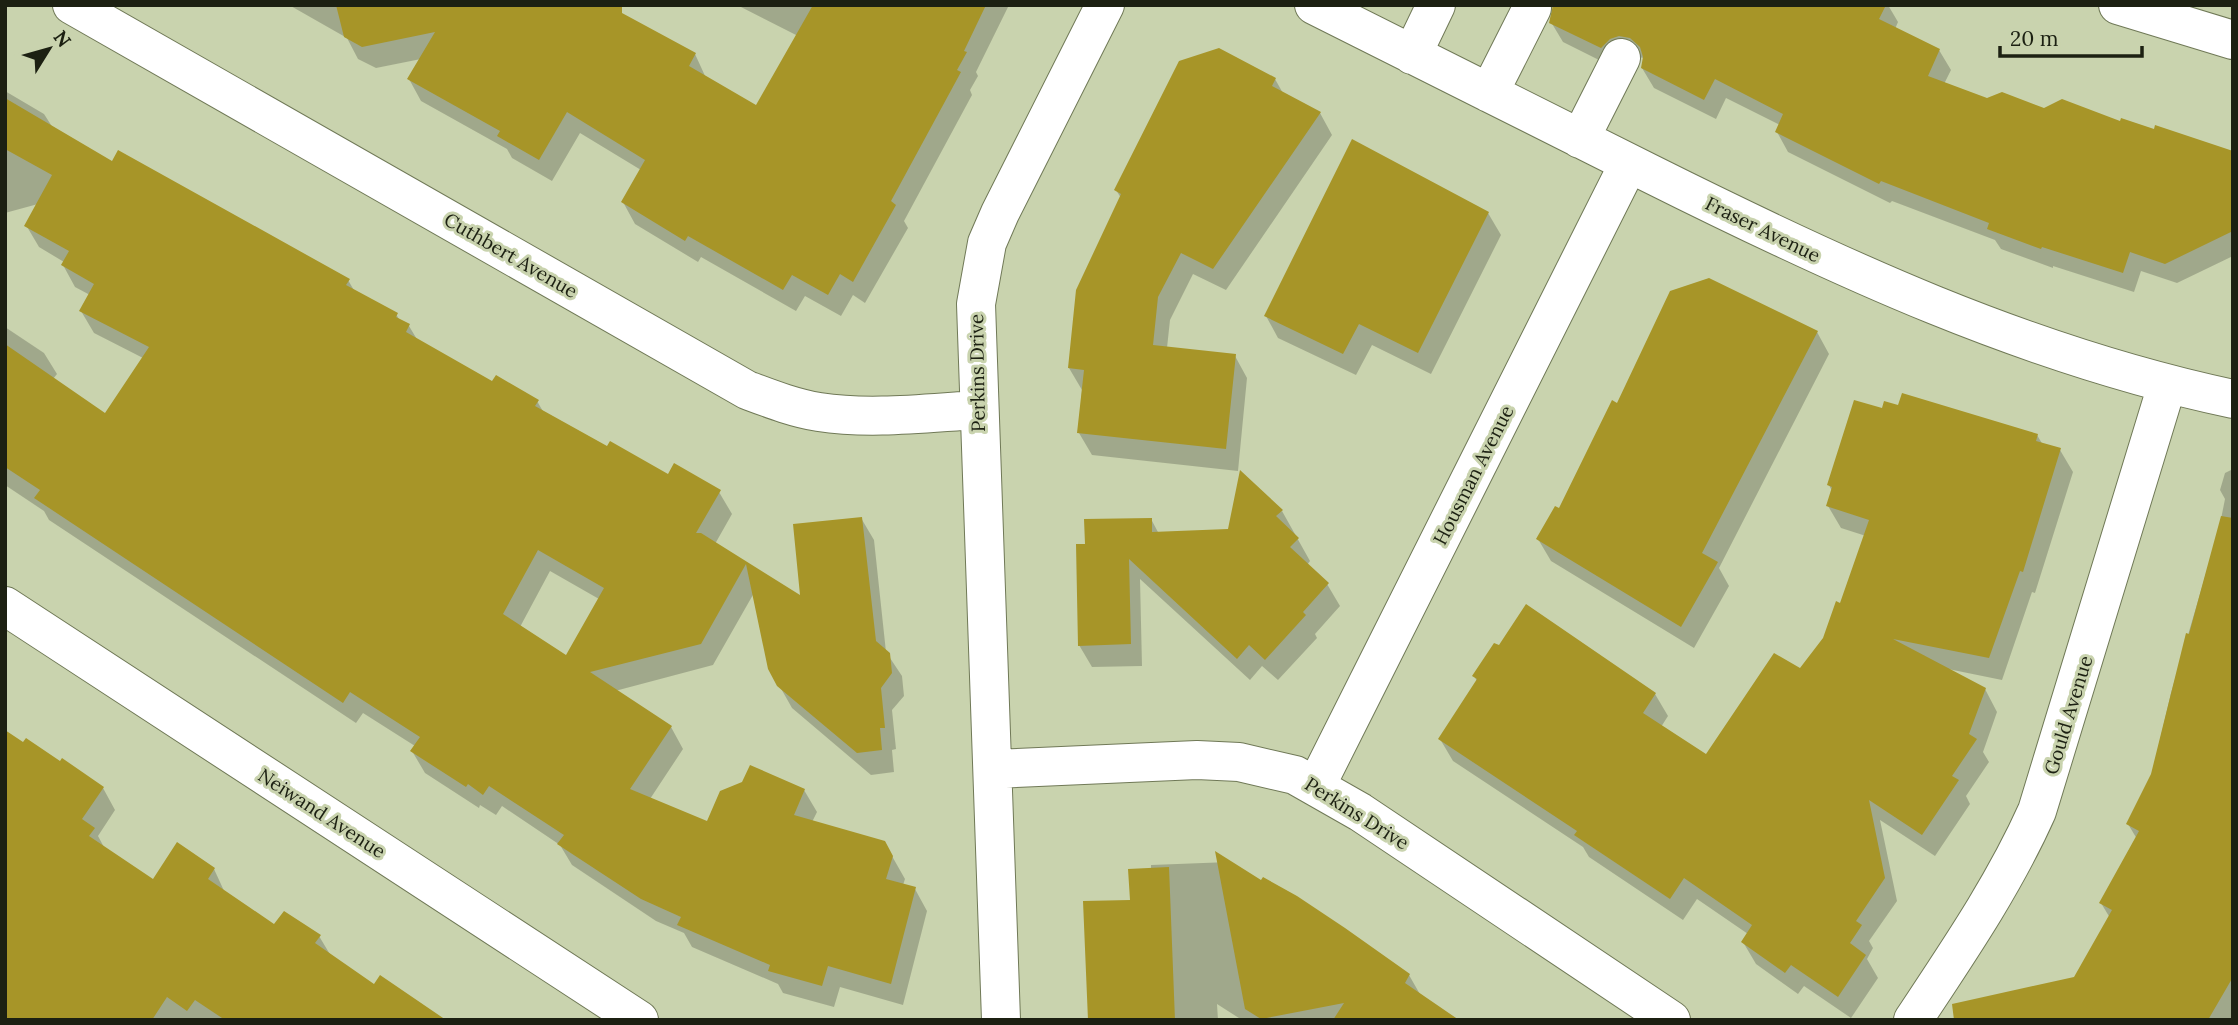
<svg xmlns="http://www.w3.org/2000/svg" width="2238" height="1025" font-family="Lora,serif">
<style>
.shadow{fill:#0003;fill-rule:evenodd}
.building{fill:#a79528;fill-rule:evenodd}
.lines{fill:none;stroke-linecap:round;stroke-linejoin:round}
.minor-casing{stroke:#707957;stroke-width:40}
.major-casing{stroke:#707957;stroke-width:40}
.minor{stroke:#fff;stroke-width:38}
.major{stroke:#fff;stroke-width:38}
.labels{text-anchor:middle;stroke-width:6;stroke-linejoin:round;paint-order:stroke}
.street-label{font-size:19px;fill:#1c2012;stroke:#c9d3ae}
</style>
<rect width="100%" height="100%" fill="#c9d3ae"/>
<path class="shadow" d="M289 5H447L695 54 706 78 757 108 798 36 737 5H1009L976 72 978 76 970 90 972 95 904 221 908 228 865 303 853 295 841 316 805 296 796 311 701 257 698 262 635 224 623 202 641 170 580 133 552 181 512 158 507 149 421 101 409 79 421 59 376 68 358 59 347 38Z
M1526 5H1888L1898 22 1895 29 1939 50 1951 70 1944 84 1987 100 2121 123 2233 153V256L2177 283 2141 271 2134 292 2053 266V268L2001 249 1995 240 1892 201 1890 203 1788 152 1777 132 1780 125 1726 98 1716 119 1654 88 1642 68 1644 58 1631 56 1613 67 1563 42 1551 22 1555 8Z
M1275 79 1284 95 1320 113 1332 135 1226 290 1193 274 1170 320 1167 348 1235 356 1247 378 1238 471 1092 455 1079 433 1082 390 1069 368 1121 198 1116 190Z
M5 91 44 114 53 128 112 163 348 280 355 292 396 314 400 321 409 326 418 341 493 384 537 401 544 413 608 448 669 476 719 492 732 514 715 544 802 599 861 518 874 540 886 652 902 676 904 696 892 710 896 749 892 750 894 772 871 775 792 708 779 685 754 593 713 665 615 691 671 727 683 749 650 799 708 823 804 790 817 812 812 822 884 842 905 879 903 885 915 889 927 911 903 1005 840 987 834 1007 783 993 778 984 692 947 684 933 656 921 572 865 560 845 502 806 496 815 480 805 479 808 425 773 412 751 415 746 363 713 356 723 49 520 44 511 5 485V327L44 353 57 374 53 379 105 415 143 358 94 333 81 311 90 295 75 287 63 265 64 262 39 247 26 225 38 204 5 213ZM550 571 599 599 566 657 520 627Z
M1488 213 1501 235 1431 374 1372 345 1356 375 1278 338 1266 316Z
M1817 332 1829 354 1719 568 1729 586 1694 648 1551 561 1538 539 1559 511 1618 405Z
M1883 410 2037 435 2043 445 2060 450 2073 472 2035 593 2032 592 2002 680 1948 669 1985 689 1997 712 1983 752 1989 762 1966 796 1970 804 1935 856 1880 820 1897 901 1869 941 1873 948 1867 959 1878 978 1851 1018 1804 986 1798 994 1756 964 1743 942 1748 934 1697 899 1683 920 1589 857 1583 847 1453 761 1440 739 1477 681 1474 676 1655 694 1668 716 1661 727 1707 757 1800 671 1824 639 1841 605 1866 536 1841 528 1828 506 1832 491 1829 485Z
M2233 469V1020H2210L2175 1001 2075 978 2110 918 2101 903 2137 839 2128 824 2152 774 2171 693 2219 529 2225 499 2220 490 2225 473Z
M1282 511 1310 561 1307 565 1327 584 1340 606 1315 634 1317 638 1278 680 1262 666 1250 680 1140 579 1142 666 1092 667 1079 645 1087 546 1151 519 1159 534 1230 531Z
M5 735 103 788 115 810 98 836 105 849 153 882 214 869 225 893 275 927 319 936 331 956 375 987 443 1020H5Z
M1229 862 1409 975 1421 996 1456 1020H1242L1217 1004 1218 1020H1090L1132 901 1151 869V865Z"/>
<path class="building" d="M336 5H622V13L696 53 689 66 756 105 813 5H986L964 51 967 52 957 70 961 72 891 201 896 205 853 282 840 274 828 295 792 275 783 290 688 236 685 241 621 202 645 160 567 112 539 160 497 136 500 131 407 79 435 32 362 47 344 37Z
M1553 5H1886L1879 19 1940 49 1928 76 1987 98 2002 92 2044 108 2062 99 2120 121 2121 118 2154 129 2155 125 2233 151V231L2165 264 2130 252 2123 273 2042 247 2041 249 1987 229 1989 223 1881 181 1879 184 1775 132 1783 114 1715 79 1704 100 1641 68 1643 57 1640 47 1630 38 1619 36 1610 39 1601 48 1549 23Z
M1219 48 1276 78 1272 86 1321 112 1213 269 1181 253 1158 297 1153 345 1236 354 1226 449 1077 433 1084 370 1068 368 1076 290 1121 194 1114 190 1179 61Z
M5 98 112 161 118 150 350 279 346 285 398 313 396 317 410 324 406 332 492 381 496 375 539 400 535 406 607 446 610 441 668 474 674 463 721 490 696 533H701L800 595 793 524 862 517 876 641 890 653 892 673 881 688 885 728H880L882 750 857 753 777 686 768 669 746 564 701 644 590 672 672 726 630 789 707 821 720 791 742 782 750 765 805 789 794 815 885 841 893 856 886 879 916 887 891 984 828 966 822 986 768 971 770 965 677 925 681 917 641 899 557 844 564 835 489 786 483 795 468 784 466 787 410 751 420 737 350 692 343 703 34 498 40 490 5 467V344L105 413 149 347 79 311 94 284 61 265 69 251 24 226 52 175 5 149ZM538 550 604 588 566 655 503 614Z
M1352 139 1489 212 1418 353 1359 324 1343 354 1264 316Z
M1709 278 1818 331 1702 553 1718 562 1681 627 1536 539 1555 506 1559 508 1612 400 1617 403 1670 291Z
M1902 393 2038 434 2036 441 2061 448 2023 572 2020 571 1989 658 1893 639 1986 688 1969 734 1977 739 1952 776 1959 780 1922 835 1869 800 1885 878 1856 921 1862 925 1850 943 1866 955 1838 997 1791 965 1785 973 1741 942 1752 925 1684 878 1670 899 1574 835 1577 831 1438 739 1477 679 1472 676 1494 643 1499 645 1526 604 1656 693 1643 713 1706 754 1774 653 1800 668 1823 638 1836 601 1840 603 1869 520 1826 506 1832 487 1827 485 1854 400 1882 408 1884 401 1898 405Z
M1240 470 1283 510 1276 516 1299 538 1290 547 1329 583 1303 612 1306 615 1265 660 1249 645 1237 659 1129 559 1131 644 1078 646 1076 544H1085L1084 519 1152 518V532L1228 529Z
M2221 516 2233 518V977L2208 1020H1954L1952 1004 2074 977 2112 910 2099 903 2139 831 2126 824 2151 774 2186 633 2189 634Z
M5 730 23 742 26 738 60 761 62 758 104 787 82 819 95 828 89 836 153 879 177 842 215 868 208 879 274 924 284 911 321 935 315 943 374 984 380 975 446 1020H225L195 1000 187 1011 167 997 152 1020H5Z
M1215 851 1261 880 1263 877 1297 896 1345 928 1410 974 1405 983 1459 1020H1333L1344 1003 1261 1019 1245 1009Z
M1169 867 1175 1020H1088L1083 901 1130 900 1128 869Z"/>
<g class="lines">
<defs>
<path id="minor" d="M72 5 747 390C771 399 794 408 819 412 870 420 926 413 977 410
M1314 5C1426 61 1537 117 1649 173 1837 267 2026 355 2233 399
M1412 55 1436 5
M1489 93 1532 8
M1580 139 1621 58
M5 606 639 1020
M993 769 1197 760 1239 762 1295 775 1360 812 1671 1020
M1316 786 1629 163
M1001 1020 976 304 987 243 1000 213 1105 5
M1913 1020C1958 952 2004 885 2037 811L2167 385"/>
<path id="major" d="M2118 5 2233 40"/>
</defs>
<use href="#minor" class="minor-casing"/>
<use href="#major" class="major-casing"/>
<use href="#minor" class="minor"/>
<use href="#major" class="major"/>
</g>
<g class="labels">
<g class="street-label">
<text transform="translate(1763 229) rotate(26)" y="7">Fraser Avenue</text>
<text transform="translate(511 255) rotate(30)" y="7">Cuthbert Avenue</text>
<text transform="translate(977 373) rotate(-91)" y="7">Perkins Drive</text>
<text transform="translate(1473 475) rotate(-63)" y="7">Housman Avenue</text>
<text transform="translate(2068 715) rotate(-73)" y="7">Gould Avenue</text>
<text transform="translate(322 813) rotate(33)" y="7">Neiwand Avenue</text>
<text transform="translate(1357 813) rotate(32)" y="7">Perkins Drive</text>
</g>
</g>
<rect width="2238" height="1025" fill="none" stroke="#1c2012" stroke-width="14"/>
<g transform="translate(49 49) rotate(53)" stroke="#c9d3ae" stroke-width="5" paint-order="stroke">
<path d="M0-5L12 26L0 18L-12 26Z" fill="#1c2012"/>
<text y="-10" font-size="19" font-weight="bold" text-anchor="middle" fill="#1c2012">N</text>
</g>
<path d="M2000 46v10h142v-10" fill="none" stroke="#1c2012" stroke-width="3.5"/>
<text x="2010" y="46" font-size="21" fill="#1c2012" stroke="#c9d3ae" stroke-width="5" paint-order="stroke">20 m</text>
</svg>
